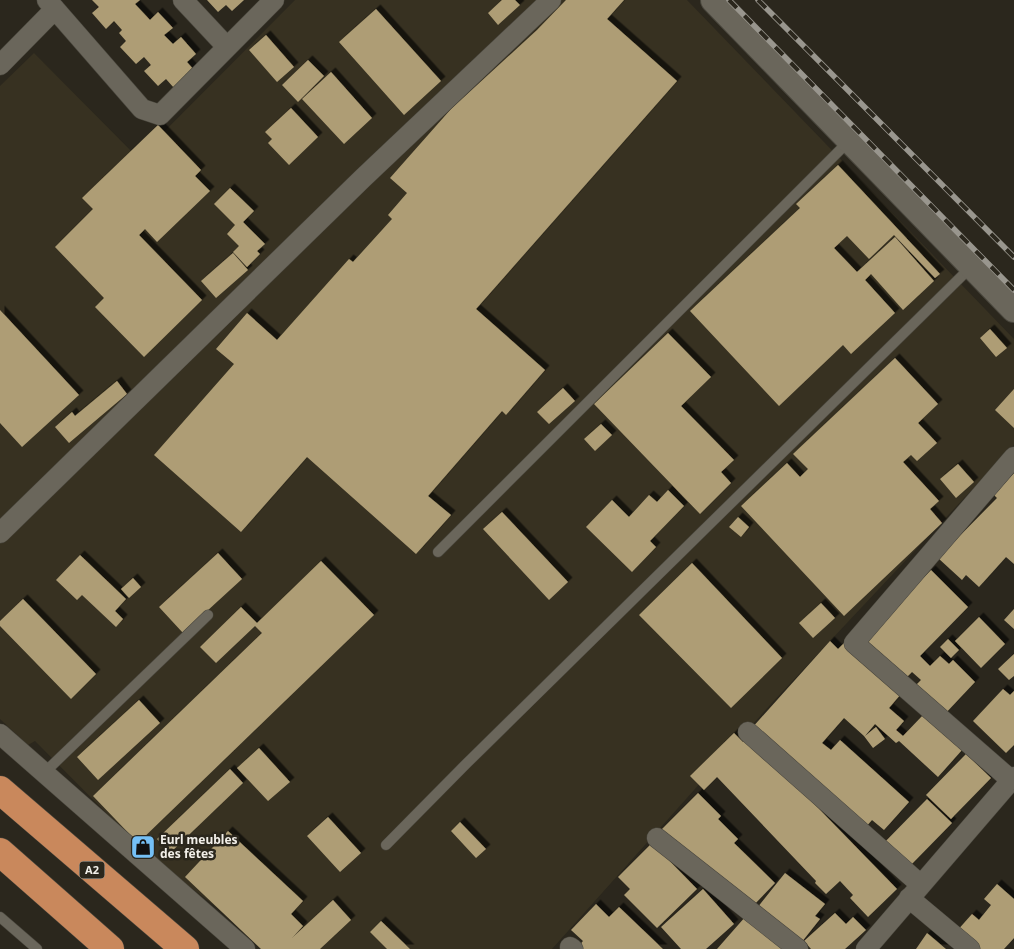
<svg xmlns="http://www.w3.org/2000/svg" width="1014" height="949" font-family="'Noto Sans',sans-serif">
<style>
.built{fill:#373121}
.building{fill:#ae9d75;filter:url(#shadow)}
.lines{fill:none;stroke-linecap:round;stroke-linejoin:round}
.service-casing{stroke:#49463d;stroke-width:11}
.minor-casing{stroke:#49463d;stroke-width:21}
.tertiary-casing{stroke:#49463d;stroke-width:28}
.motorway-casing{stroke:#49463d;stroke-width:29}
.service{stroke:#6a665b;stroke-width:10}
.minor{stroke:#6a665b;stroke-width:20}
.tertiary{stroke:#6a665b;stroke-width:26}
.motorway{stroke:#c9885c;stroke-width:28}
.rail-casing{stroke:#99968e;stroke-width:5.5}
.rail{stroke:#2b271d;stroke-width:4;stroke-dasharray:11;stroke-linecap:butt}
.labels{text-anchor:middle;stroke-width:5;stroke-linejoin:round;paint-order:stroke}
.shield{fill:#2b271d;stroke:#b6b3ac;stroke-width:1}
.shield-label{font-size:11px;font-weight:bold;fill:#f2efe9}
.poi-label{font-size:12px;font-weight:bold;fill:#f2efe9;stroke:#2b271d;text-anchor:start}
</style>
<defs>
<filter id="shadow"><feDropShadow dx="4.5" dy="-4.5" stdDeviation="0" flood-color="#0009"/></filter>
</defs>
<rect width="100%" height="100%" fill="#2b271d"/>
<path class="built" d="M295 0H687L1014 339V445L770 705 552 949H271L146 853 35 741 28 745 0 719V86L34 53 138 158Z"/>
<path class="building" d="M92 0H140L135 4 150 20 158 12 173 28 164 35 173 44 181 37 196 54 187 62 194 70 174 88 166 79 158 86 144 71 151 65 144 57 136 64 120 47 126 41 119 33 122 30 114 21 106 29 92 13 99 7Z
M207 0H244L232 11 226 5 218 12Z
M502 0H515L520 5 498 25 488 13Z
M566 0H624L607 19 677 81 476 309 545 370 506 415 502 411 428 496 451 515 416 554 307 457 241 532 154 455 234 364 216 349 247 313 277 340 349 259 353 262 392 219 388 215 407 193 390 178 451 109 537 30Z
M376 9 441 81 404 115 339 42Z
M266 35 294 67 277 82 249 50Z
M308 60 324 76 298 102 282 85Z
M331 72 372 118 344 144 302 99Z
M291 108 318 137 289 165 268 143 272 139 265 132Z
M158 125 201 170 195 176 210 191 157 242 145 229 139 235 202 300 144 357 95 307 104 298 55 247 93 209 82 198Z
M838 165 940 274 935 278 894 235 869 259 847 236 834 248 857 272 895 237 934 281 903 310 871 274 865 280 895 313 851 354 843 345 779 406 690 311 800 208 796 204Z
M230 188 254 211 243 222 265 244 257 251 260 254 247 267 233 252 239 246 227 234 235 225 214 204Z
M233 253 248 270 216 298 201 281Z
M0 310 79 395 22 447 0 423Z
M990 329 1007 348 996 357 980 338Z
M668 333 711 377 681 406 734 460 721 472 731 483 700 514 594 404Z
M895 358 938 404 918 423 937 443 917 461 911 455 903 462 939 501 930 509 942 523 844 616 741 506 787 463 800 477 808 469 793 454Z
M117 381 127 394 69 443 55 427 72 412 75 416Z
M563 388 575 401 549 424 537 412Z
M1014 389V428L995 410Z
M601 424 612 435 595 451 584 439Z
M958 464 974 482 956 498 940 479Z
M1014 473V564L1006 557 979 587 966 575 962 580 938 558 997 498 994 495Z
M668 490 684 506 650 541 656 547 632 572 586 527 612 500 629 517 649 495 657 502Z
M502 512 568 582 549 600 483 529Z
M738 517 749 527 741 537 729 527Z
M218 553 242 579 183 633 159 607Z
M80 555 126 599 115 611 123 619 116 627 82 595 77 600 56 580Z
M321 561 374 615 138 843 93 796 262 633 255 626 216 663 200 647 241 607 257 623Z
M692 563 782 658 731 708 639 615Z
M931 570 968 607 920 656 930 666 940 656 949 664 953 660 975 682 942 717 912 689 921 680 912 672 905 679 864 639Z
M133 578 141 587 129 598 121 589Z
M23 599 96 674 71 699 0 626V621Z
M821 603 835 618 813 638 799 623Z
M1014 609V629L1004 620Z
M979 617 1005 644 981 668 955 641Z
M948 639 959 650 951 658 940 647Z
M830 641 838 649 844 643 901 694 889 708 904 721 896 730 903 736 924 714 962 750 938 777 899 741 896 743 875 724 865 736 876 727 885 739 873 748 864 736 844 718 822 743 831 750 840 740 909 802 884 830 872 820 864 829 751 729Z
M1014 654V676L1009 680 998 669Z
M1003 689 1010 695 1014 691V745L1006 753 973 721Z
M139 700 160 723 98 780 77 757Z
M734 733 743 742 749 737 897 889 868 917 850 898 853 895 840 881 826 894 815 883 816 881 717 777 704 790 690 776Z
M259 748 290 782 268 801 237 768Z
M966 754 991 778 951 819 926 795Z
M230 769 243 783 170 853 157 839Z
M698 793 721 816 718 819 738 839 734 843 775 883 750 909 661 830Z
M927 799 952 823 907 869 882 845Z
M328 817 361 853 340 872 307 836Z
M460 822 486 849 476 858 451 831Z
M228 831 303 901 291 914 303 926 292 938 333 900 351 920 320 949H261L185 877Z
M652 843 697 889 657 928 624 895 630 889 618 877Z
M785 873 825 904 815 916 820 919 797 948 753 913Z
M997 884 1014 899V938L1004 949H976L956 932 972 914 979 920 991 905 984 899Z
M703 889 734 924 706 949H681L661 927Z
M596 904 609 917 619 907 663 949H578L577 948 583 941 571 930Z
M835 913 846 924 853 917 866 930 845 949H811L804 941Z
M746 916 783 949H717Z
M381 921 410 949H387L370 932Z
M927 933 946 949H916Z"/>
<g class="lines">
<defs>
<path id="service" d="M438 552 849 141
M43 774 208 615
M386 845 467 763 972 266
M0 917 37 949"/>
<path id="minor" d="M47 0 142 109 160 115 274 0
M183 0 227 47
M0 65 55 9
M0 533 363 178 551 0
M748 732 921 885
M0 734 245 949
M1011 780 854 643 1014 457
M657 838 798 949
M909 898 970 949
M570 947 573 949
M866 949 1014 777"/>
<path id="tertiary" d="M714 0 1014 309"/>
<path id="motorway" d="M0 790 185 949
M0 852 110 949"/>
</defs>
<use href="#service" class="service-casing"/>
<use href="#minor" class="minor-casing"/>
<use href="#tertiary" class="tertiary-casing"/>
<use href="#motorway" class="motorway-casing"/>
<use href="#service" class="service"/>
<use href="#minor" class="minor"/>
<use href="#tertiary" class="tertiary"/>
<use href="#motorway" class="motorway"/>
<defs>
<path id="rail" d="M729 0 1014 290
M758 0 1014 257"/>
</defs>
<use href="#rail" class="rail-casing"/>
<use href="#rail" class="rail"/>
</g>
<defs>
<symbol id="shop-square" viewBox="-11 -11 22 22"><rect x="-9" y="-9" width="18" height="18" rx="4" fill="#75c0f6" stroke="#2b271d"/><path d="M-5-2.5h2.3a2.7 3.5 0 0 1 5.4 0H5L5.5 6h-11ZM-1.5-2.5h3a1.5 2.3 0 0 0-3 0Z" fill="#111"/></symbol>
</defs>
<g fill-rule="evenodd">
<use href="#shop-square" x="129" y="833" width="28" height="28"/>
</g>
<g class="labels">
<rect class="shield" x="79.5" y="861.5" width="25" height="17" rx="4"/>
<g class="shield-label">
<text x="92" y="874">A2</text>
</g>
<g class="poi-label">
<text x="160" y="844">Eurl meubles<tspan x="160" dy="14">des fêtes</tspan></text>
</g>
</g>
</svg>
